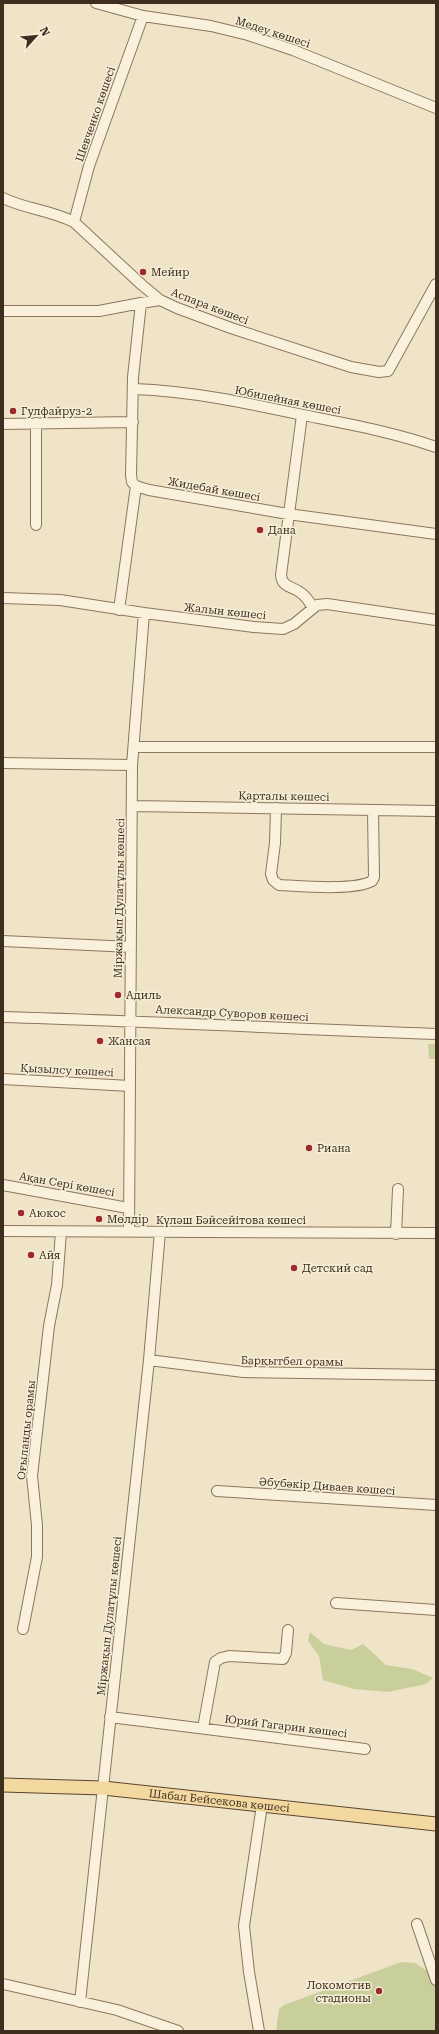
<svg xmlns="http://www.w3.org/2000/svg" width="439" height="2034" font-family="'Roboto Serif',serif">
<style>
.green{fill:#c9cf9b}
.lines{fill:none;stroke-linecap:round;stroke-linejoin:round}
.minor-casing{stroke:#8d765c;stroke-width:12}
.major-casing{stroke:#5b4430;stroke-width:15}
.minor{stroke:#faf1dc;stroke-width:10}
.major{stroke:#f3d9a0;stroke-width:13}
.poi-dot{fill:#9e2a2b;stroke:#f7eed8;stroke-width:1.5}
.labels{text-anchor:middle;stroke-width:3;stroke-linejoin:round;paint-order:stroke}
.street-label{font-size:11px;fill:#3d2e20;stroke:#f7eed8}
.poi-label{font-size:11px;fill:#3d2e20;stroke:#f7eed8;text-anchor:start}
</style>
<rect width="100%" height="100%" fill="#f0e4c8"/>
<path class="green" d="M428 1044H436V1059H429Z
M310 1632 324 1644 351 1650 363 1644 386 1665 412 1669 433 1678 426 1684 388 1692 354 1689 323 1680 319 1656 308 1641Z
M401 1962 415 1963 436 1977V2031H276L279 2009 284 2005Z"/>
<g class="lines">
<defs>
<path id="minor" d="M96 3 143 16 211 26 248 35 293 50 436 108
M3 198C25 209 50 210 74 222L142 285 160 300 177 308 231 328 351 367 379 372 388 371 436 284
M74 222 89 166 143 16
M3 311H99L141 303
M134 389C191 391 247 403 303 415 348 424 393 432 436 447
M302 415 281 575C282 588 293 586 301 593 307 597 310 603 313 608
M36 423V525
M3 424 133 422
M136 486 149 490 288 514 436 534
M3 598 60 600 144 613 254 627 283 629 294 624 317 605 327 604 436 620
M119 610 136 486 132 482 131 475 133 377 141 303 160 300
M134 747H436
M3 763 132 765
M132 806 436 811
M276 808 275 843 271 874 273 880 279 885C300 886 354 891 372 881L374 877 373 810
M3 941 131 947
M3 1017C147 1021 292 1029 436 1034
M3 1079 130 1086
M3 1185 128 1208
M3 1231 436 1233
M129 1232 132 765 144 613
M396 1234 398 1189
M149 1360 243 1372 436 1375
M217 1491 436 1505
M336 1603 436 1610
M23 1629 37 1557V1525L32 1476 49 1326 57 1285 61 1232
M110 1717 365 1749
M203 1728 215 1662 221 1658 229 1656 283 1659 286 1653 288 1630
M417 1924 436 1980
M3 1984 117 2010 178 2031
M80 2002 149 1360 160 1232
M259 2031 249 1972 244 1926 262 1805"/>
<g id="major">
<path id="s1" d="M3 1785 103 1788 436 1824"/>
</g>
</defs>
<use href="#minor" class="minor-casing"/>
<use href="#major" class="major-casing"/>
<use href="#minor" class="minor"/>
<use href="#major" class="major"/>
</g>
<g class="poi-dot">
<circle cx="143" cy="272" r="4"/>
<circle cx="13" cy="411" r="4"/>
<circle cx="260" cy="530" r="4"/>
<circle cx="118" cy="995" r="4"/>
<circle cx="100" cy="1041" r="4"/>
<circle cx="309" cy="1148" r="4"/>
<circle cx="21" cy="1213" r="4"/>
<circle cx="99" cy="1219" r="4"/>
<circle cx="31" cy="1255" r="4"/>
<circle cx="294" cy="1268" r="4"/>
<circle cx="379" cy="1991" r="4"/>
</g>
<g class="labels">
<g class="street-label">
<text transform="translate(273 32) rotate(18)" y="4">Медеу көшесі</text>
<text transform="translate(95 114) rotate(-71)" y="4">Шевченко көшесі</text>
<text transform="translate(210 306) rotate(21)" y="4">Аспара көшесі</text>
<text transform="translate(288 400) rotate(11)" y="4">Юбилейная көшесі</text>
<text transform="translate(214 489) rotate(10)" y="4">Жидебай көшесі</text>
<text transform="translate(225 611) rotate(6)" y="4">Жалын көшесі</text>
<text transform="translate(284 796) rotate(1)" y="4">Қарталы көшесі</text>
<text transform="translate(119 898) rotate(-89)" y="4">Міржақып Дулатұлы көшесі</text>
<text transform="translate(232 1013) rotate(3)" y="4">Александр Суворов көшесі</text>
<text transform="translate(67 1070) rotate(3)" y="4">Қызылсу көшесі</text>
<text transform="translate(67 1184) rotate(10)" y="4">Ақан Сері көшесі</text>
<text x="231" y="1224">Күләш Бәйсейітова көшесі</text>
<text transform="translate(292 1361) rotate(1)" y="4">Барқытбел орамы</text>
<text transform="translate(26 1430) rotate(-84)" y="4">Оғыланды орамы</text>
<text transform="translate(327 1486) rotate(4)" y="4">Әбубәкір Диваев көшесі</text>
<text transform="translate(109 1616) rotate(-84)" y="4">Міржақып Дулатұлы көшесі</text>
<text transform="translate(286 1726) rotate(7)" y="4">Юрий Гагарин көшесі</text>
<text dy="4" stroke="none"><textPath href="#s1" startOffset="217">Шабал Бейсекова көшесі</textPath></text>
</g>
<g class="poi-label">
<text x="151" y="276">Мейир</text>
<text x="21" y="415">Гулфайруз-2</text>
<text x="268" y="534">Дана</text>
<text x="126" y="999">Адиль</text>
<text x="108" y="1045">Жансая</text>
<text x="317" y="1152">Риана</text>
<text x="29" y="1217">Аюкос</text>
<text x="107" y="1223">Мөлдiр</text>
<text x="39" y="1259">Айя</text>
<text x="302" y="1272">Детский сад</text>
<text x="371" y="1989" text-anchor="end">Локомотив<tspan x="371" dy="13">стадионы</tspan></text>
</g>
</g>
<rect width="439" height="2034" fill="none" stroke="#3d2e20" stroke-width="8"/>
<g transform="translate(36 36) rotate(63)" stroke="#f7eed8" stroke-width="3" paint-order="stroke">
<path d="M0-3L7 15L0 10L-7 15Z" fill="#3d2e20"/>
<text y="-6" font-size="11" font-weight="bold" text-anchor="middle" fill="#3d2e20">N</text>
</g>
</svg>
